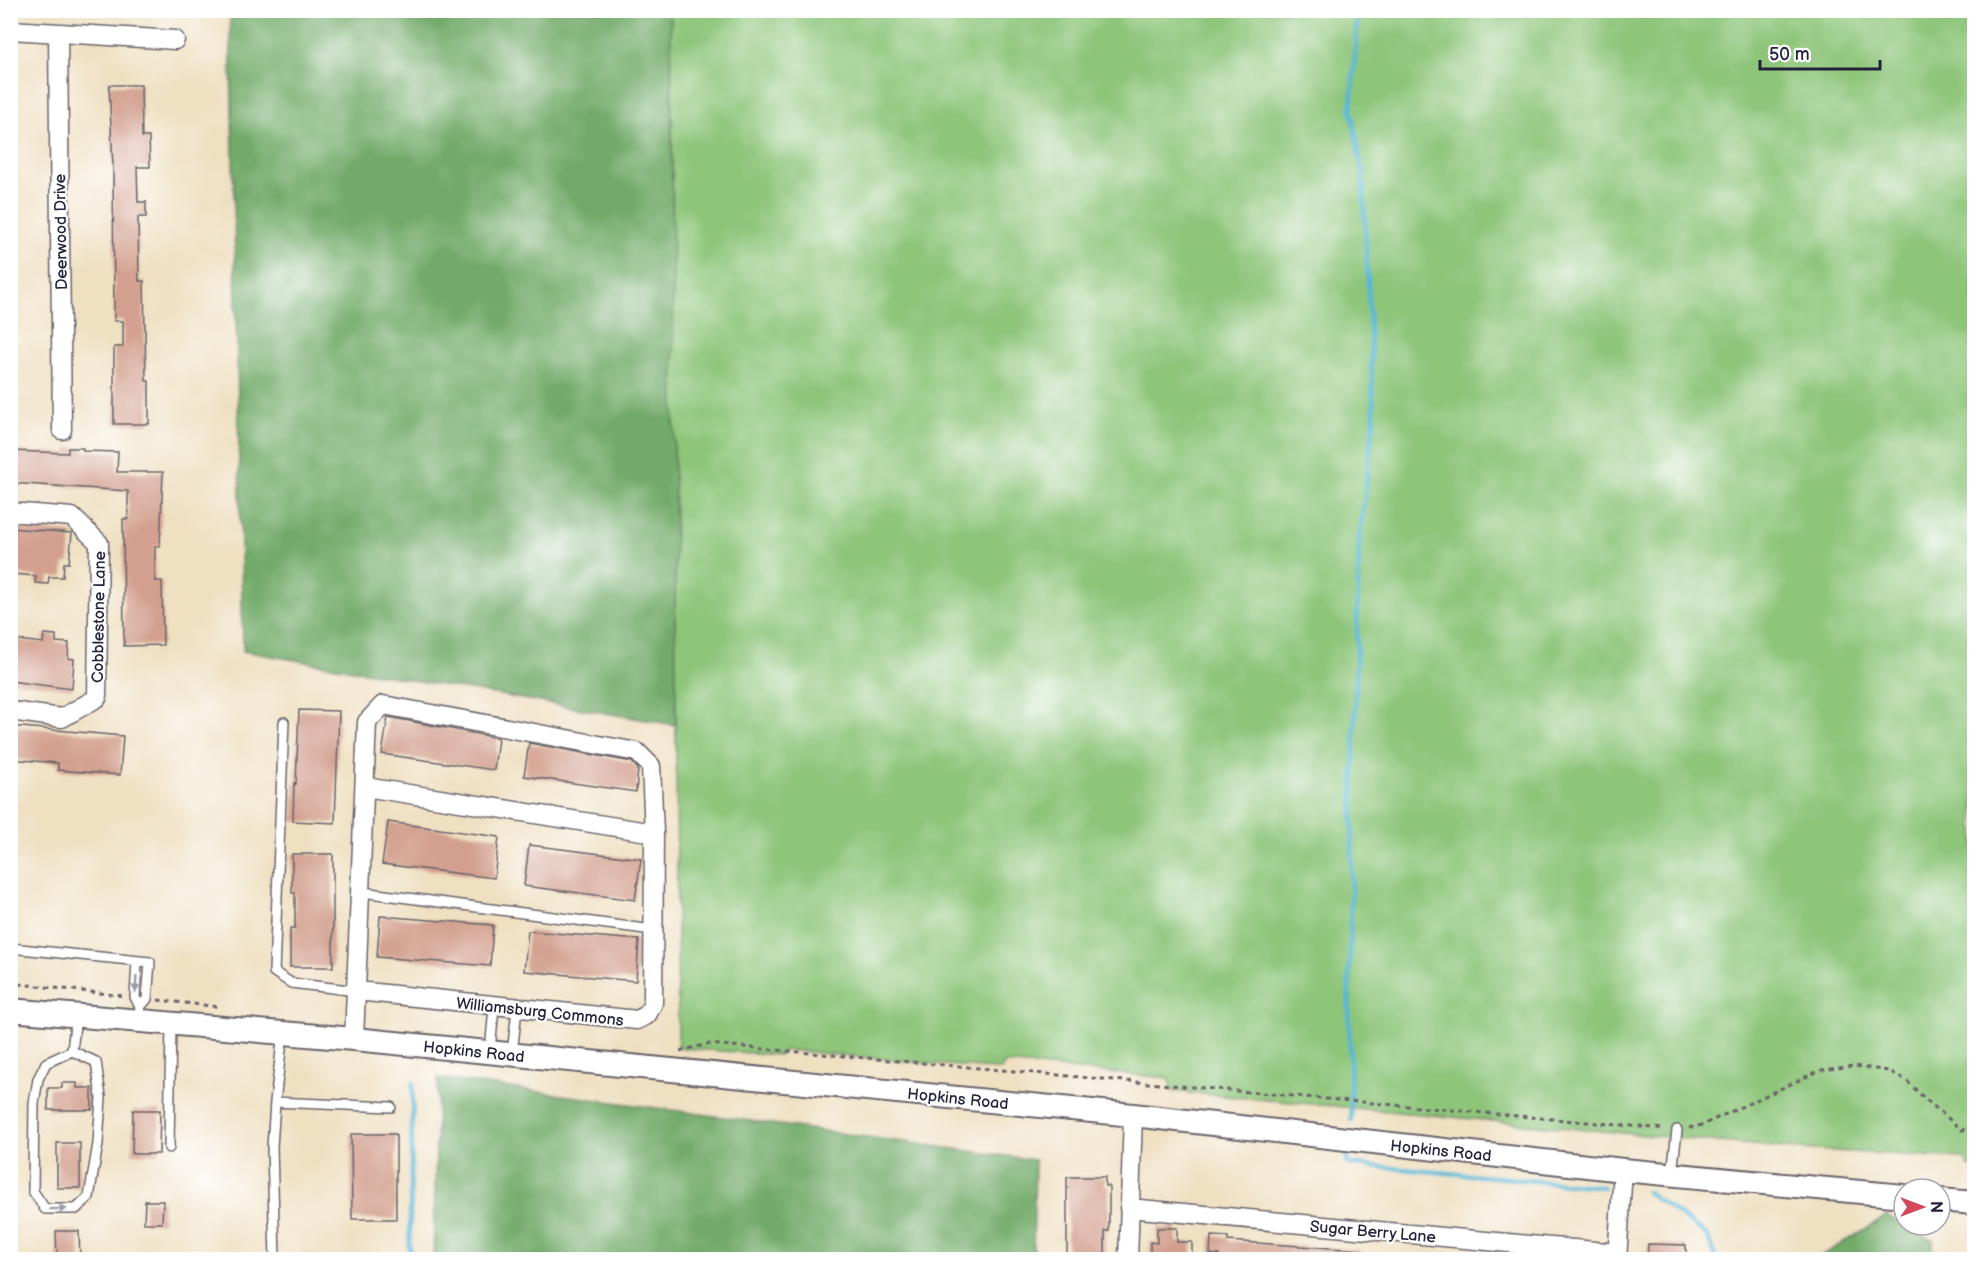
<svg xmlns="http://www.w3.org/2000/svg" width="1985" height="1270" font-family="'Balsamiq Sans',sans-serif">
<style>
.green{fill:#8dc579;stroke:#58745a;stroke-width:1.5}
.forest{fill:#72aa69;stroke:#4a6652;stroke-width:1.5}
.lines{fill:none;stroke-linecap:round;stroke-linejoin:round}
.stream{stroke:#55b6d4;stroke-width:4.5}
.building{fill:#d3a08f}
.service-casing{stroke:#6a646a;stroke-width:12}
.minor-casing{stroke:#6a646a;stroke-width:21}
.tertiary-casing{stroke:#6a646a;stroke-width:26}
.path{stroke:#6a646a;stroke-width:3;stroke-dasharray:4.5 4.5;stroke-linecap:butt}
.service{stroke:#fff;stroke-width:9}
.minor{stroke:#fff;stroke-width:18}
.tertiary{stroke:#fff;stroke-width:22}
.oneway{fill:#9c9ca7}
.labels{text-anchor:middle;stroke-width:4.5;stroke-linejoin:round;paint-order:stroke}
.street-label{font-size:16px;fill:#22223b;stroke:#fff}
</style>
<rect width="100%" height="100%" fill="#fff"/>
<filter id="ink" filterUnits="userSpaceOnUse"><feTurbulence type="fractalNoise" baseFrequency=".0167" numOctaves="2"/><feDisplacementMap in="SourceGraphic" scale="12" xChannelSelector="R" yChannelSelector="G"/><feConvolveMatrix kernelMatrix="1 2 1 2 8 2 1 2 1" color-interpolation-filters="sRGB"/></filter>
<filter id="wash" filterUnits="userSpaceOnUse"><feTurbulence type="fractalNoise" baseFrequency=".008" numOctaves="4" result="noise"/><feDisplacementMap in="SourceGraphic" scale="24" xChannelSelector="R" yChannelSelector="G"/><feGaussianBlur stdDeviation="1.35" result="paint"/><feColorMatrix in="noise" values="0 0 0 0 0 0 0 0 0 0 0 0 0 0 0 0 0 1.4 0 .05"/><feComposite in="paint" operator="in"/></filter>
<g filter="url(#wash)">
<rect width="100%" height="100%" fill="#efe0c2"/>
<path class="green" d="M671 11H1974V1168L1969 1167 1965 1158 1796 1149 1172 1091 1169 1078 1005 1063 1001 1070 785 1050 780 1055 678 1048Z"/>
<path class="forest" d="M230 11H671L676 725 243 651Z
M438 1078 1035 1160 1033 1259H433Z
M1886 1216 1933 1240 1932 1259H1816Z"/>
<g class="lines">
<path class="stream" d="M1351 1120 1349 992 1359 542 1374 420 1363 176 1351 109 1358 10
M1347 1152V1164L1603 1187
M1647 1192 1707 1235 1716 1260
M409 1260 413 1083"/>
</g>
<g id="blocks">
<path class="building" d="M109 85H141L142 137H149L150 167H137L138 202H146V217H138L139 281H144L146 381H149V424H114V347H123V321H114L113 167Z
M68 448H83V451L118 452 117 472H163L160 546H155V581H162L163 645 124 646 123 519H128V491L10 483V451L68 453Z
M10 528 72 533 69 563H64L63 577H49L48 584 35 583 36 576 12 574Z
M44 634 56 635V642L69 643 68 658 74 659 72 689 10 681V639L43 643Z
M299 710 339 711 335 823 293 821 294 783 296 784Z
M388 717 498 738 494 770 382 754Z
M10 726 123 736 120 775 58 770V763L10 759Z
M529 743 632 762 638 769 636 792 524 776Z
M388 822 499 837 494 878 382 864Z
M529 845 641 859 635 900 524 886Z
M292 854H333V967H290V928H295V893H292Z
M380 916 493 925 490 966 377 957Z
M528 931 639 940 636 981 524 971Z
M62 1083H77V1088H92V1110H48V1088H62Z
M133 1110H160L159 1154H132Z
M351 1134H396V1219H352Z
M57 1143H80V1188H57Z
M1067 1177H1105V1186H1109V1231H1105V1260H1067Z
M145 1201H163L162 1223H144Z
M1157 1228H1177V1242H1192V1260H1150V1242L1157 1243Z
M56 1231H79L80 1260H57Z
M1211 1236 1228 1237V1241L1360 1250 1359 1260H1219V1255L1210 1254Z
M1648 1244 1686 1245V1260H1647Z"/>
</g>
</g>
<g filter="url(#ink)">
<use href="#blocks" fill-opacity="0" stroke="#6a646a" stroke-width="1.5"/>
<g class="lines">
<defs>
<path id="service" d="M284 722 274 972 291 983 357 991
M362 892 653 930
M10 948 150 962 147 999 140 1007 138 1021
M137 961 135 997 140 1007
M72 1051 96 1062 101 1097 98 1144 89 1197 76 1209H45L33 1191 34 1103 38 1079 46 1063 72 1051 76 1016
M490 1052 494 1007
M512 1054 517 1009
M275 1102 391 1107
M169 1148 171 1024
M1672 1174 1677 1130
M275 1260 272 1147 275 1102 283 1033"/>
<path id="minor" d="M10 30 175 40
M58 33 62 430
M10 512 72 517 99 543 97 698 62 718 10 711
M365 787 654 833
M354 1039 367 722 383 705 637 752 651 766 654 833 653 1003 647 1015 637 1020 357 991
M1129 1208 1617 1253
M1128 1260 1133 1115
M1617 1260 1623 1170"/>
<path id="tertiary" d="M10 1010 354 1039 1133 1115 1623 1170 1904 1196
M1940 1200 1974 1203"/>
</defs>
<use href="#service" class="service-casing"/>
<use href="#minor" class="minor-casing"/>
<use href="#tertiary" class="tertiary-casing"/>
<path class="path" d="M10 983 125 996
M158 1000 220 1007
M680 1051 709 1044 1665 1129
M1689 1128 1702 1125 1821 1070 1854 1066 1889 1071 1906 1080 1924 1098 1962 1130 1974 1129"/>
<use href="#service" class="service"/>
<use href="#minor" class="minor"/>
<use href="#tertiary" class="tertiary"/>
</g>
<defs><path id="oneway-solid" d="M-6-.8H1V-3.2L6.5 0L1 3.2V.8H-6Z" transform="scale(1.5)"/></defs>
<g class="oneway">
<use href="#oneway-solid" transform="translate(136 984) rotate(93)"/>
<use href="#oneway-solid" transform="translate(58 1209) rotate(-1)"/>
</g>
</g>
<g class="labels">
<g class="street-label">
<text transform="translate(60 232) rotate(-91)" y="6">Deerwood Drive</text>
<text transform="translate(98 617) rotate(-89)" y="6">Cobblestone Lane</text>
<text transform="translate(540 1011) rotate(6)" y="6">Williamsburg Commons</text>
<text transform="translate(474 1051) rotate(6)" y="6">Hopkins Road</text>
<text transform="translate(958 1098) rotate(6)" y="6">Hopkins Road</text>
<text transform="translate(1441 1150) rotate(6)" y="6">Hopkins Road</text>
<text transform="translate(1373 1231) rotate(5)" y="6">Sugar Berry Lane</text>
</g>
</g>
<rect width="1985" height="1270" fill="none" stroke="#fff" stroke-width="36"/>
<g transform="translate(1922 1207) rotate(90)"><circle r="28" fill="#ffffff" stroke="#a7a7b1" stroke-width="1.5"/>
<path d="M0-4.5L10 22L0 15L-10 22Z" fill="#d1495b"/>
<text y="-9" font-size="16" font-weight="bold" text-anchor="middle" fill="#22223b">N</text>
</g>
<path d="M1760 60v9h120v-9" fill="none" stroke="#22223b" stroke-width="3"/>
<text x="1769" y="60" font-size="18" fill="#22223b" stroke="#ffffff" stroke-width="4.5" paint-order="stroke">50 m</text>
</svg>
